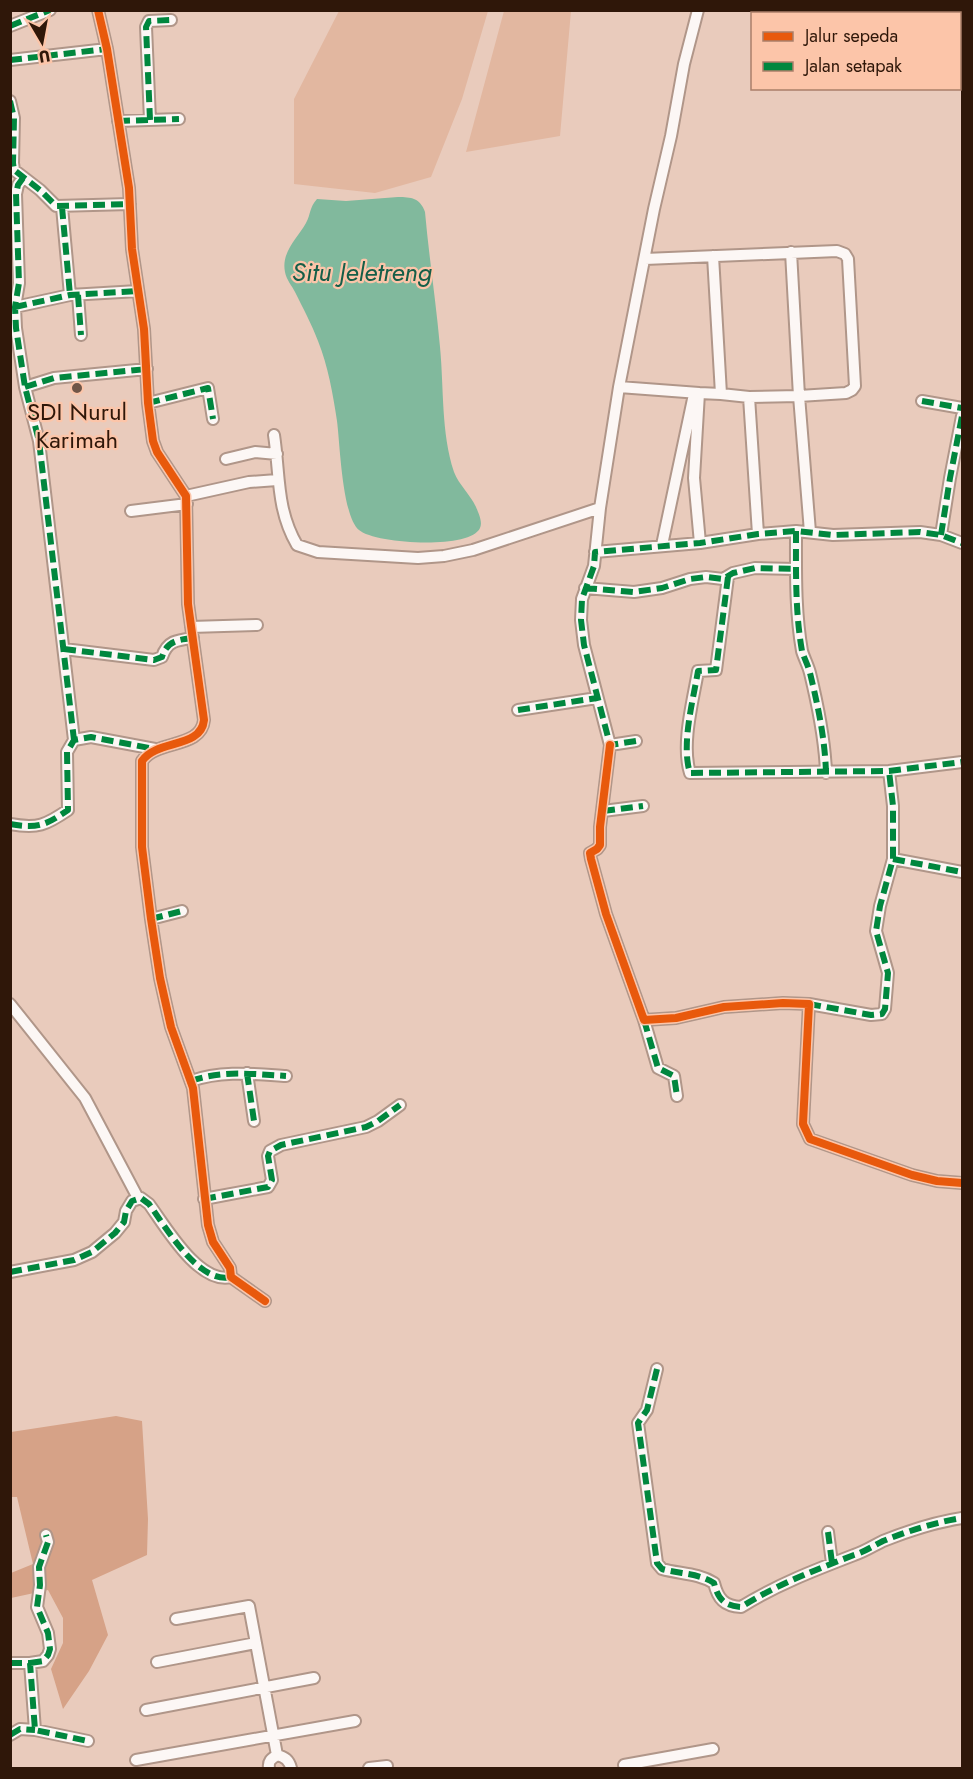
<svg xmlns="http://www.w3.org/2000/svg" width="973" height="1779" font-family="Jost,sans-serif">
<style>
.green{fill:#e2b7a0}
.forest{fill:#d6a287}
.water{fill:#81b99d}
.lines{fill:none;stroke-linecap:round;stroke-linejoin:round}
.street-casing{stroke:#b09689;stroke-width:14}
.street{stroke:#fcf7f5;stroke-width:10}
.quiet{stroke:#00873e;stroke-width:6;stroke-dasharray:12 6;stroke-linecap:butt}
.cycleway-casing{stroke:#fcc5a9;stroke-width:11}
.cycleway{stroke:#e8590c;stroke-width:8}
.poi-dot{fill:#705648;stroke:#fcc5a9;stroke-width:2}
.labels{text-anchor:middle;stroke-width:4.5;stroke-linejoin:round;paint-order:stroke}
.poi-label{font-size:24px;fill:#2f1709;stroke:#fcc5a9}
.water-label{font-size:26px;font-style:italic;fill:#155e48;stroke:#fcc5a9}
</style>
<rect width="100%" height="100%" fill="#e9cbbc"/>
<path class="green" d="M339 11H488L462 99 431 177 375 193 294 184V99Z
M504 11H571L560 136 466 152Z"/>
<path class="forest" d="M116 1416 142 1421 148 1519 147 1555 92 1580 108 1635 89 1671 63 1709 51 1669 63 1643V1618L48 1590 11 1598V1573L33 1564 17 1497H11V1432Z"/>
<path class="water" d="M398 197C411 197 420 198 425 212 429 257 436 302 440 347 444 389 441 432 454 472 459 485 470 494 476 507 478 512 483 522 480 528 470 550 375 544 359 530 342 516 340 443 337 421 333 394 328 366 318 341 312 325 303 308 295 292 292 286 286 279 285 272 281 252 297 239 306 223 311 214 309 208 317 199L346 201Z"/>
<g class="lines">
<defs>
<path id="street" d="M98 10 107 49 129 188 132 249 144 329 148 403 153 441 157 452 186 496 188 604 204 720C201 749 157 739 142 761V847L151 919 160 978 171 1027 193 1088 208 1225 213 1242 230 1268 231 1277 265 1301
M10 26 50 10
M10 60 107 49
M10 101 14 118 13 163 14 170 40 190 56 206 130 204
M150 120 146 27 149 21 171 20
M118 121 179 119
M23 178 18 185 16 194 19 283 15 307 16 328 25 387 39 441 74 740
M62 207 70 295
M645 259 837 251 845 254 848 259 855 386 852 390 846 393 799 396 810 532
M78 295 81 335
M15 307 70 295 138 291
M25 387 54 378 147 369
M619 387 699 393
M721 394 749 397 799 396 791 252
M749 397 758 534
M922 401 962 408
M148 403 208 388 213 419
M274 435C280 474 276 509 297 545L318 552 418 558 444 556 473 550 600 508 594 566 582 599 581 620 584 645 610 745 636 741
M226 459 255 452 277 454
M186 496 249 482 277 480
M600 508 619 387 654 209 671 136 684 64 698 10
M131 511 187 504
M796 531C796 571 795 611 802 651 804 658 808 665 810 673 818 706 825 739 826 773
M941 535 950 478 962 416
M700 543 694 478 699 393 721 394 713 256
M662 545 693 399
M595 552 700 543 758 534 796 531 833 535 920 532 941 535 962 543
M728 577 716 670 698 671C693 701 681 744 690 773L889 771 962 762
M585 588 634 592 662 588 690 579 706 577 723 579 733 573 755 568 796 569
M191 627 257 625
M64 649 154 660 162 657C167 641 177 640 193 638
M518 710 597 698
M610 745 600 827V845L597 849 590 853 591 859 606 914 644 1020 676 1018 724 1007 783 1003 809 1004 803 1124 810 1139 912 1175 937 1181 962 1183
M603 811 643 806
M10 824C38 829 46 825 68 810L67 752 74 740 91 737 155 749
M893 859 962 872
M151 919 182 911
M10 1004 85 1098 138 1198
M809 1004 871 1015 882 1014 885 1009 888 973 876 931 880 906 893 859V806L889 771
M644 1020 658 1068 674 1076 677 1096
M247 1073 254 1121
M191 1081C222 1070 254 1074 286 1076
M204 1199 268 1187 272 1180 268 1156 270 1151 281 1145 366 1127 378 1121 400 1105
M10 1272 74 1260 92 1252 115 1233 124 1222 126 1211 132 1201 141 1198 149 1204C165 1226 199 1285 231 1277
M657 1369 647 1410 638 1423 657 1563 662 1569C680 1574 698 1573 714 1583 718 1599 724 1606 741 1607 776 1585 815 1570 854 1555 864 1552 873 1546 883 1541 908 1531 936 1522 962 1518
M828 1532 832 1563
M176 1619 249 1606 277 1755
M157 1662 256 1643
M10 1663H30L35 1730 88 1741
M30 1663 43 1661 48 1655 50 1649 48 1633 37 1607 40 1585 39 1567 48 1542 46 1535
M146 1710 314 1678
M10 1735 20 1729 35 1730
M136 1760 355 1721
M624 1765 713 1749
M269 1768C268 1761 271 1759 277 1755 285 1757 289 1760 291 1768
M369 1768 387 1766"/>
</defs>
<use href="#street" class="street-casing"/>
<use href="#street" class="street"/>
<path class="quiet" d="M10 26 50 10
M10 60 107 49
M10 101 14 118 13 163 14 170 40 190 56 206 130 204
M150 120 146 27 149 21 171 20
M118 121 179 119
M23 178 18 185 16 194 19 283 15 307 16 328 25 387 39 441 74 740
M62 207 70 295
M78 295 81 335
M15 307 70 295 138 291
M25 387 54 378 147 369
M922 401 962 408
M148 403 208 388 213 419
M796 531C796 571 795 611 802 651 804 658 808 665 810 673 818 706 825 739 826 773
M941 535 950 478 962 416
M728 577 716 670 698 671C693 701 681 744 690 773L889 771 962 762
M585 588 634 592 662 588 690 579 706 577 723 579 733 573 755 568 796 569
M64 649 154 660 162 657C167 641 177 640 193 638
M518 710 597 698
M636 741 610 745 584 645 581 620 582 599 594 566 595 552 700 543 758 534 796 531 833 535 920 532 941 535 962 543
M603 811 643 806
M10 824C38 829 46 825 68 810L67 752 74 740 91 737 155 749
M893 859 962 872
M151 919 182 911
M809 1004 871 1015 882 1014 885 1009 888 973 876 931 880 906 893 859V806L889 771
M644 1020 658 1068 674 1076 677 1096
M247 1073 254 1121
M191 1081C222 1070 254 1074 286 1076
M204 1199 268 1187 272 1180 268 1156 270 1151 281 1145 366 1127 378 1121 400 1105
M10 1272 74 1260 92 1252 115 1233 124 1222 126 1211 132 1201 141 1198 149 1204C165 1226 199 1285 231 1277
M657 1369 647 1410 638 1423 657 1563 662 1569C680 1574 698 1573 714 1583 718 1599 724 1606 741 1607 776 1585 815 1570 854 1555 864 1552 873 1546 883 1541 908 1531 936 1522 962 1518
M828 1532 832 1563
M10 1663H30L35 1730 88 1741
M30 1663 43 1661 48 1655 50 1649 48 1633 37 1607 40 1585 39 1567 48 1542 46 1535
M10 1735 20 1729 35 1730"/>
<defs>
<path id="cycleway" d="M98 10 107 49 129 188 132 249 144 329 148 403 153 441 157 452 186 496 188 604 204 720C201 749 157 739 142 761V847L151 919 160 978 171 1027 193 1088 208 1225 213 1242 230 1268 231 1277 265 1301
M610 745 600 827V845L597 849 590 853 591 859 606 914 644 1020 676 1018 724 1007 783 1003 809 1004 803 1124 810 1139 912 1175 937 1181 962 1183"/>
</defs>
<use href="#cycleway" class="cycleway-casing"/>
<use href="#cycleway" class="cycleway"/>
</g>
<circle class="poi-dot" cx="77" cy="388" r="6"/>
<g class="labels">
<g class="poi-label">
<text x="77" y="420">SDI Nurul<tspan x="77" dy="28">Karimah</tspan></text>
</g>
<g class="water-label">
<text x="362" y="281">Situ Jeletreng</text>
</g>
</g>
<rect width="973" height="1779" fill="none" stroke="#2f1709" stroke-width="24"/>
<rect x="751" y="12" width="210" height="78" fill="#fcc5a9" stroke="#aa7f69" stroke-width="1.5"/>
<rect x="763" y="32" width="30" height="9" fill="#e8590c" stroke="#aa7f69" stroke-width="1.5"/>
<text x="805" y="42" font-size="18" fill="#2f1709">Jalur sepeda</text>
<rect x="763" y="62" width="30" height="9" fill="#00873e" stroke="#aa7f69" stroke-width="1.5"/>
<text x="805" y="72" font-size="18" fill="#2f1709">Jalan setapak</text>
<g transform="translate(42 42) rotate(170)" stroke="#fcc5a9" stroke-width="4.5" paint-order="stroke">
<path d="M0-4.5L10 22L0 15L-10 22Z" fill="#2f1709"/>
<text y="-9" font-size="16" font-weight="bold" text-anchor="middle" fill="#2f1709">U</text>
</g>
</svg>
